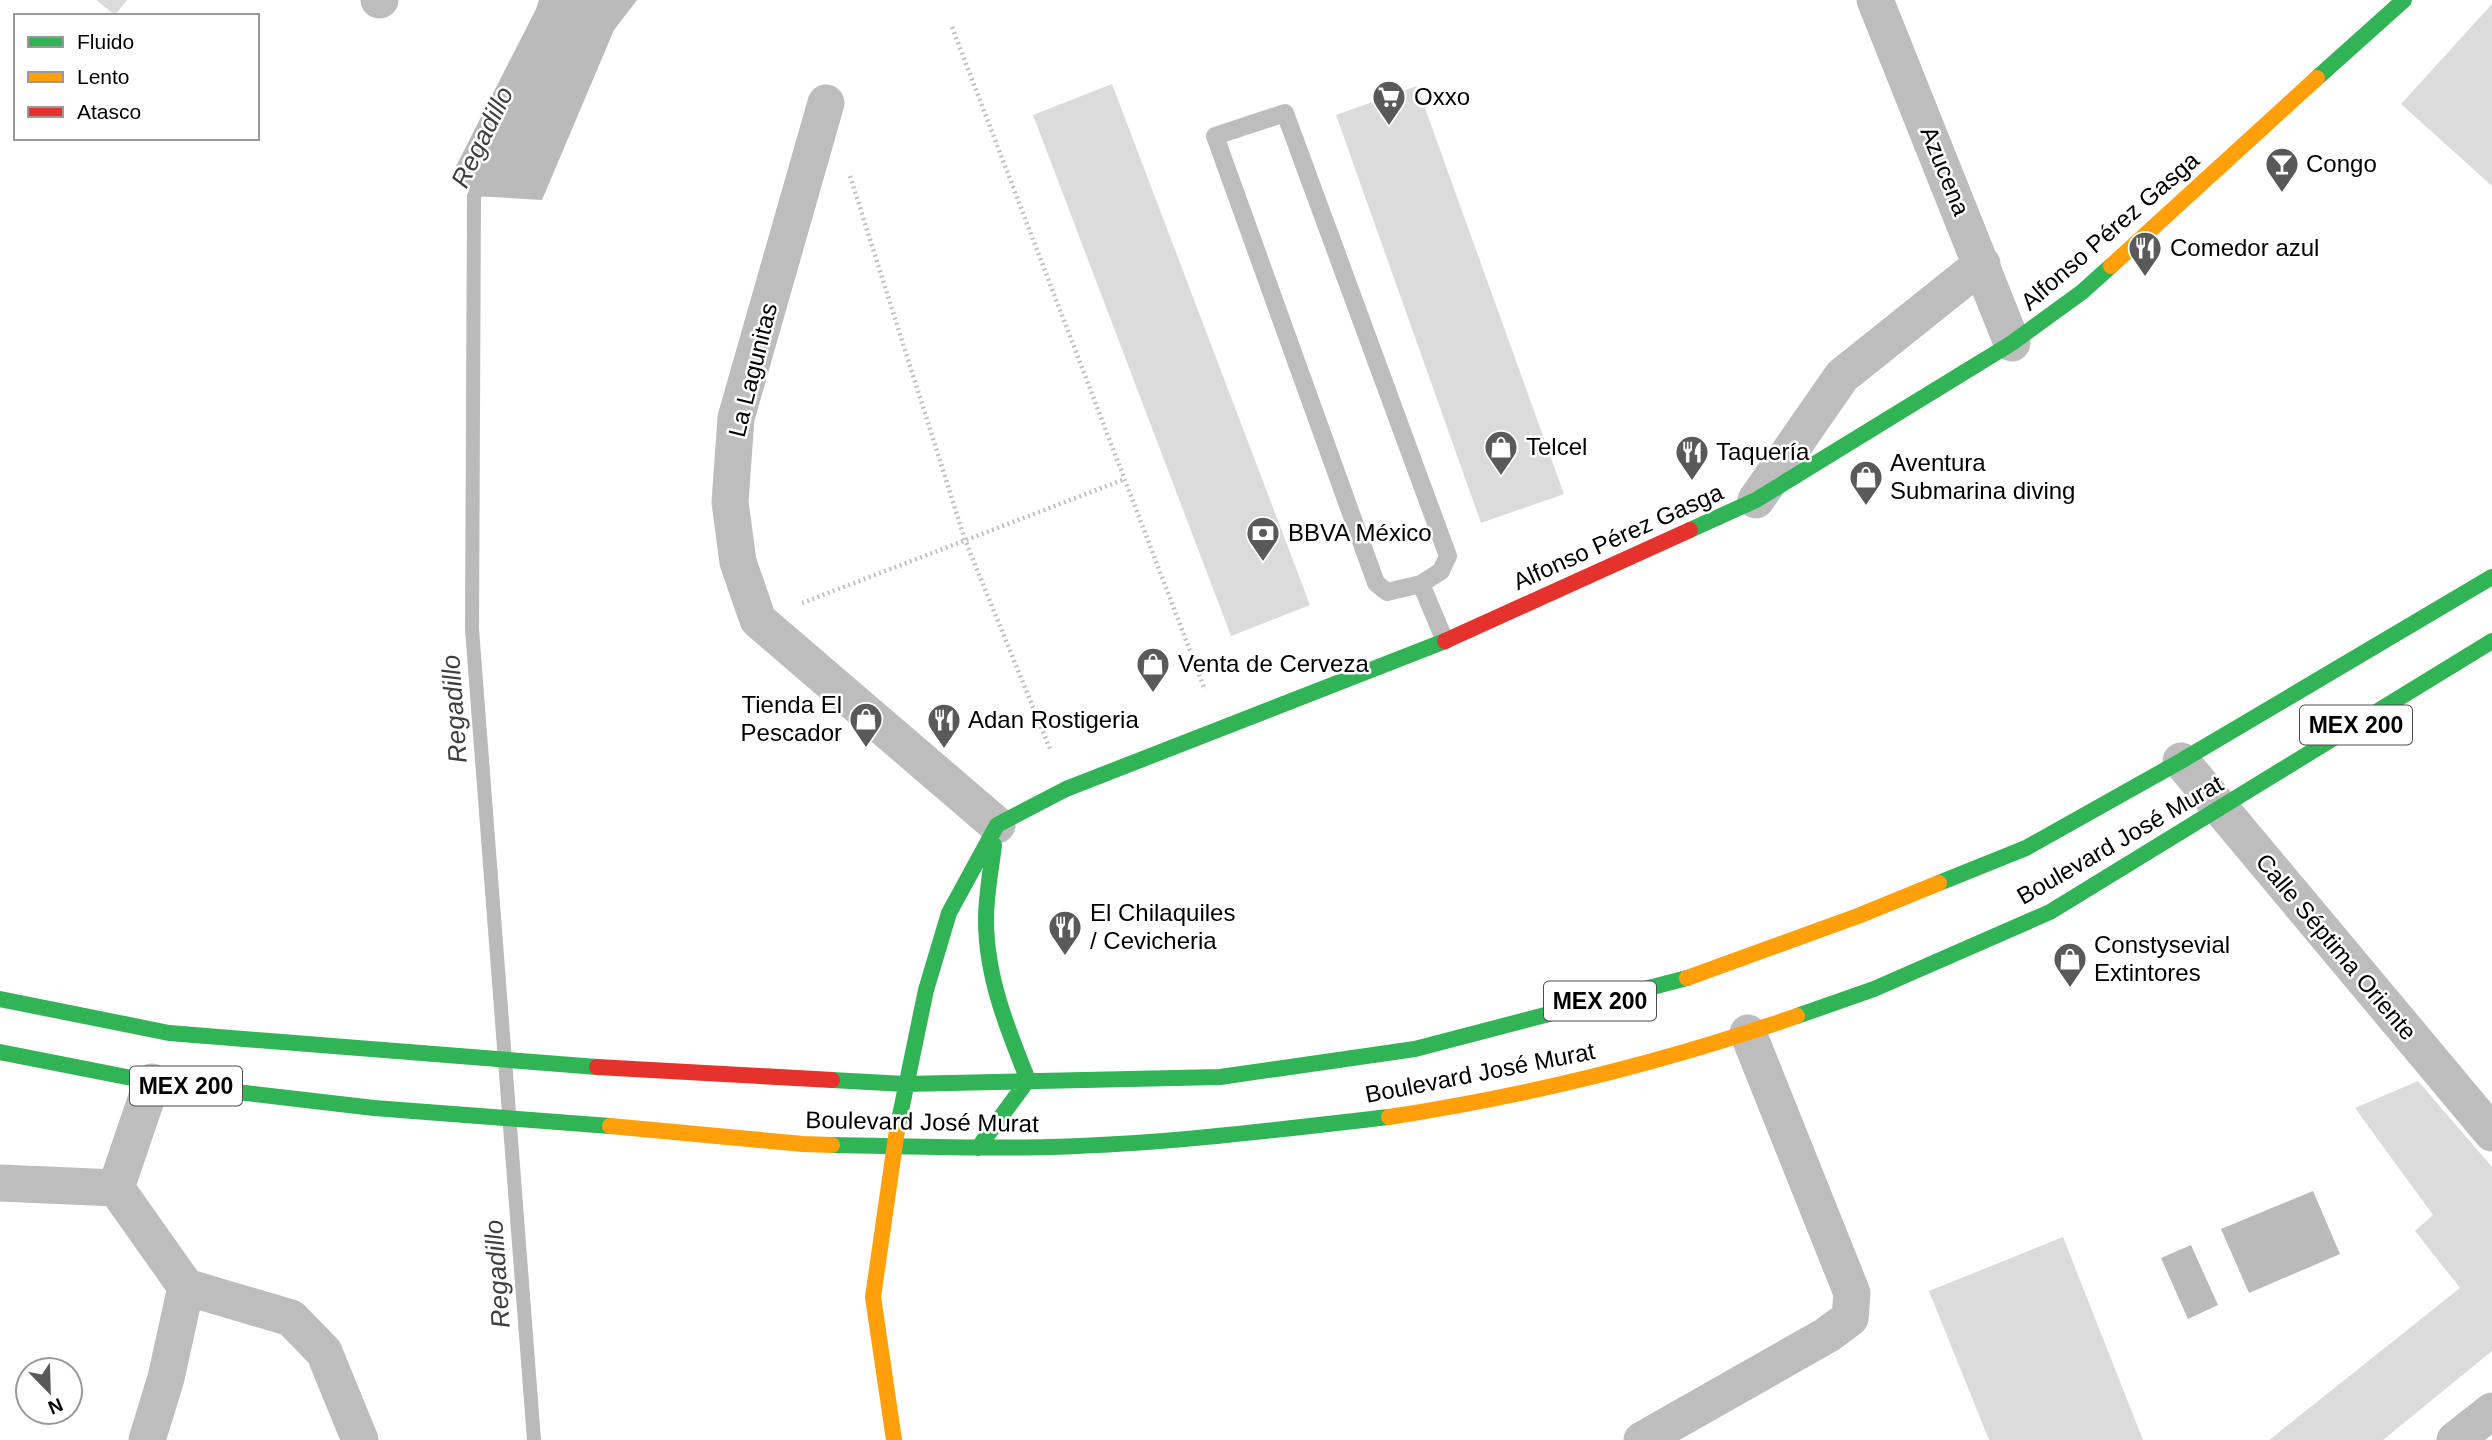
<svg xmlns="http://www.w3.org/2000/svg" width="2492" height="1440" font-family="Arial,sans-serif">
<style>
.water{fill:#bababa}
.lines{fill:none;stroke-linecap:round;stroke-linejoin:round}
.stream{stroke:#bababa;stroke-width:14}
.building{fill:#dbdbdb}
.path{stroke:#c2c2c2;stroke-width:4.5;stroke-dasharray:2 3.5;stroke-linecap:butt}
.lane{stroke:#bdbdbd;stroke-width:18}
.street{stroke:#bdbdbd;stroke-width:37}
.fast{stroke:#30b455;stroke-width:16}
.slow{stroke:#ff9f0a;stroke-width:16}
.jam{stroke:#e5322d;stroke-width:16}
.labels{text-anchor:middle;stroke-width:5;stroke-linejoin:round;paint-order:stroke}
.shield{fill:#fff;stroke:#4c4c4c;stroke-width:2}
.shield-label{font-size:23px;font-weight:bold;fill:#000}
.poi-label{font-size:24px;fill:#000;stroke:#fff;text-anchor:start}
.street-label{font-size:24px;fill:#000;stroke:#fff}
.water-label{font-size:26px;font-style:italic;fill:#3d3d3d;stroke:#fff}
</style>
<rect width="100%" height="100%" fill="#fff"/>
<path class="water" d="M539 0H637L614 30 542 200 474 196 451 176 536 9Z
M2313 1191 2340 1254 2249 1293 2221 1229Z
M2191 1245 2218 1305 2188 1319 2161 1258Z"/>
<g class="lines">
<path class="stream" d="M484 179 474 196 472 629 534 1440"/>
</g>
<path class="building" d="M96 0H127L115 15Z
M2492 4V186L2401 104Z
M1112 84 1310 605 1231 636 1033 115Z
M1417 86 1564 494 1481 523 1336 115Z
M2418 1081 2492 1167V1351L2383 1440H2269L2460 1288 2415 1231 2433 1215 2355 1108Z
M2063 1237 2143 1440H1989L1929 1291Z"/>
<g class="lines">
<path class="path" d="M952 27 1205 690
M850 176 965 540 1050 749
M802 603 1125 479"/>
<path class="lane" d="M1285 113 1448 556 1441 571 1421 584 1387 592 1376 583 1215 136Z
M1421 584 1445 641"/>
<path class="street" d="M379 0H380
M1875 0 2012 343
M826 103 736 418 730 502 738 562 758 620 997 825
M1756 500 1842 376 1982 264
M2181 761 2492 1133
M0 1183 116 1188
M116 1188 186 1287 166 1378 147 1440
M116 1188 152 1082
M186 1287 291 1318 324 1352 360 1440
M1642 1440 1827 1335 1850 1318 1852 1293 1748 1033
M2455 1440 2492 1411"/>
<path class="fast" d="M2317 78 2404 0
M1690 530 1756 500 2012 343 2082 292 2111 266
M1939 883 2026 848 2181 761 2492 577
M0 999 169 1033 597 1067
M1797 1016 1874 989 2050 912 2492 641
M0 1052 152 1082 374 1108 610 1126
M832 1080 905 1084 1220 1077 1415 1049 1687 978
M897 1130 926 990 949 913 997 825 1066 789 1445 641
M832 1145C904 1146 977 1149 1050 1147 1163 1144 1276 1130 1389 1117
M978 1148 1028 1080C1007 1028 986 976 986 920 986 895 991 870 994 845"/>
<path class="slow" d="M2111 266 2317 78
M1687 978 1858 916 1939 883
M1389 1117C1527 1096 1665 1062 1797 1016
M610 1126 803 1144 832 1145
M894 1440 873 1297 897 1130"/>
<path class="jam" d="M1445 641 1690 530
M597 1067 832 1080"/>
</g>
<defs>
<symbol id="supermarket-pin" viewBox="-11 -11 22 30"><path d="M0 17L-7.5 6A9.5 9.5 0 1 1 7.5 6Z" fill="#595959" stroke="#fff"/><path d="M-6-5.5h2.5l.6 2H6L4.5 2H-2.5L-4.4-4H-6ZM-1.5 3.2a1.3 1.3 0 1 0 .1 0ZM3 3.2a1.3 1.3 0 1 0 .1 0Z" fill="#fff"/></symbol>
<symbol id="bar-pin" viewBox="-11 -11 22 30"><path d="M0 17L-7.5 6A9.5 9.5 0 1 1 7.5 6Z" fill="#595959" stroke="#fff"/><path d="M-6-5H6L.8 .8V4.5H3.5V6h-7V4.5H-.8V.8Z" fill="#fff"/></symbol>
<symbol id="restaurant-pin" viewBox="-11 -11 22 30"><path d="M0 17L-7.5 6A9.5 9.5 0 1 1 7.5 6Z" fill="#595959" stroke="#fff"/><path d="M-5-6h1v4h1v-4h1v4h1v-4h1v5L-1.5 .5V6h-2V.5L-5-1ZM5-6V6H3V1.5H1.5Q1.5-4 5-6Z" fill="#fff"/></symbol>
<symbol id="shop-pin" viewBox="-11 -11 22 30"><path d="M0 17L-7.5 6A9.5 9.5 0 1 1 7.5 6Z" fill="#595959" stroke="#fff"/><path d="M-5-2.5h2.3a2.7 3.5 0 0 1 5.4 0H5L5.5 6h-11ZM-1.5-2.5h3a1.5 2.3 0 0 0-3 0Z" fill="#fff"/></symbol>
<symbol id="bank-pin" viewBox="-11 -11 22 30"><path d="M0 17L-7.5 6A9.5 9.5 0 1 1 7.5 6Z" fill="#595959" stroke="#fff"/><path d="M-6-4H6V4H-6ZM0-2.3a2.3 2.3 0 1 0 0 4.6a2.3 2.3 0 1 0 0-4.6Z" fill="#fff"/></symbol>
</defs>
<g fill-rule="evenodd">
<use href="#supermarket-pin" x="1370" y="78" width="38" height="52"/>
<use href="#bar-pin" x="2263" y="145" width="38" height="52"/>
<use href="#restaurant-pin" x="2126" y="229" width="38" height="52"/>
<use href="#shop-pin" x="1482" y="428" width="38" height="52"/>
<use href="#restaurant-pin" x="1673" y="433" width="38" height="52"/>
<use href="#shop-pin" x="1847" y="458" width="38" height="52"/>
<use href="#bank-pin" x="1244" y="514" width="38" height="52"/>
<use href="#shop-pin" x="1134" y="645" width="38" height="52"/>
<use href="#shop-pin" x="847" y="700" width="38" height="52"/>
<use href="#restaurant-pin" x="925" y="701" width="38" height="52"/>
<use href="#restaurant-pin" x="1046" y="908" width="38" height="52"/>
<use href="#shop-pin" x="2051" y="940" width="38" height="52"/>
</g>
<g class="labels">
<g class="shield">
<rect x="2300" y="705.5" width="112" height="39" rx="5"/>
<rect x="1544" y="981.5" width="112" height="39" rx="5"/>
<rect x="130" y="1066.5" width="112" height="39" rx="5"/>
</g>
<g class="shield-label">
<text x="2356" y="733">MEX 200</text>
<text x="1600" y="1009">MEX 200</text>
<text x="186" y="1094">MEX 200</text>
</g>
<g class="poi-label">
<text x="1414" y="105">Oxxo</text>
<text x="2306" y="172">Congo</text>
<text x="2170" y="256">Comedor azul</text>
<text x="1526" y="455">Telcel</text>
<text x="1716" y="460">Taquería</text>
<text x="1890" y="471">Aventura<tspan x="1890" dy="28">Submarina diving</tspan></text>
<text x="1288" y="541">BBVA México</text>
<text x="1178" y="672">Venta de Cerveza</text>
<text x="842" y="713" text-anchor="end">Tienda El<tspan x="842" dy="28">Pescador</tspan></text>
<text x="968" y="728">Adan Rostigeria</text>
<text x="1090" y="921">El Chilaquiles<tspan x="1090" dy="28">/ Cevicheria</tspan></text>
<text x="2094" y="953">Constysevial<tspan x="2094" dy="28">Extintores</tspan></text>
</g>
<g class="street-label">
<text transform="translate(1945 171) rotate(68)" y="8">Azucena</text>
<text transform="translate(2110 231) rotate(-41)" y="8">Alfonso Pérez Gasga</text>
<text transform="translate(753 370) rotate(-76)" y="8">La Lagunitas</text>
<text transform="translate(1618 537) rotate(-24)" y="8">Alfonso Pérez Gasga</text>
<text transform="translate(2120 840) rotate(-30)" y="8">Boulevard José Murat</text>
<text transform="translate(2336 947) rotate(50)" y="8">Calle Séptima Oriente</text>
<text transform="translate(1480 1073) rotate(-11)" y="8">Boulevard José Murat</text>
<text transform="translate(922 1122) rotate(1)" y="8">Boulevard José Murat</text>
</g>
<g class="water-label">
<text transform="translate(482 137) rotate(-64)" y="9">Regadillo</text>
<text transform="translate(454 709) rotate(-94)" y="9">Regadillo</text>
<text transform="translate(497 1274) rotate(-94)" y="9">Regadillo</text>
</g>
</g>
<rect x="14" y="14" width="245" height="126" fill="#ffffff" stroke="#999999" stroke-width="2"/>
<rect x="28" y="37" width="35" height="10" fill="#30b455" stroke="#999999" stroke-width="2"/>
<text x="77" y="49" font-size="21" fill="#000000">Fluido</text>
<rect x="28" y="72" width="35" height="10" fill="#ff9f0a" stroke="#999999" stroke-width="2"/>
<text x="77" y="84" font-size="21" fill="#000000">Lento</text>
<rect x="28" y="107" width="35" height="10" fill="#e5322d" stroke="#999999" stroke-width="2"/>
<text x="77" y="119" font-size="21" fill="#000000">Atasco</text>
<g transform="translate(49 1391) rotate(157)"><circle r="33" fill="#ffffff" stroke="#999999" stroke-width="2"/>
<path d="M0-5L12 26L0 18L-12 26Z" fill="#595959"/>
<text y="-10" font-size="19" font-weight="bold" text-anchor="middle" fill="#000000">N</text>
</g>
</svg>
